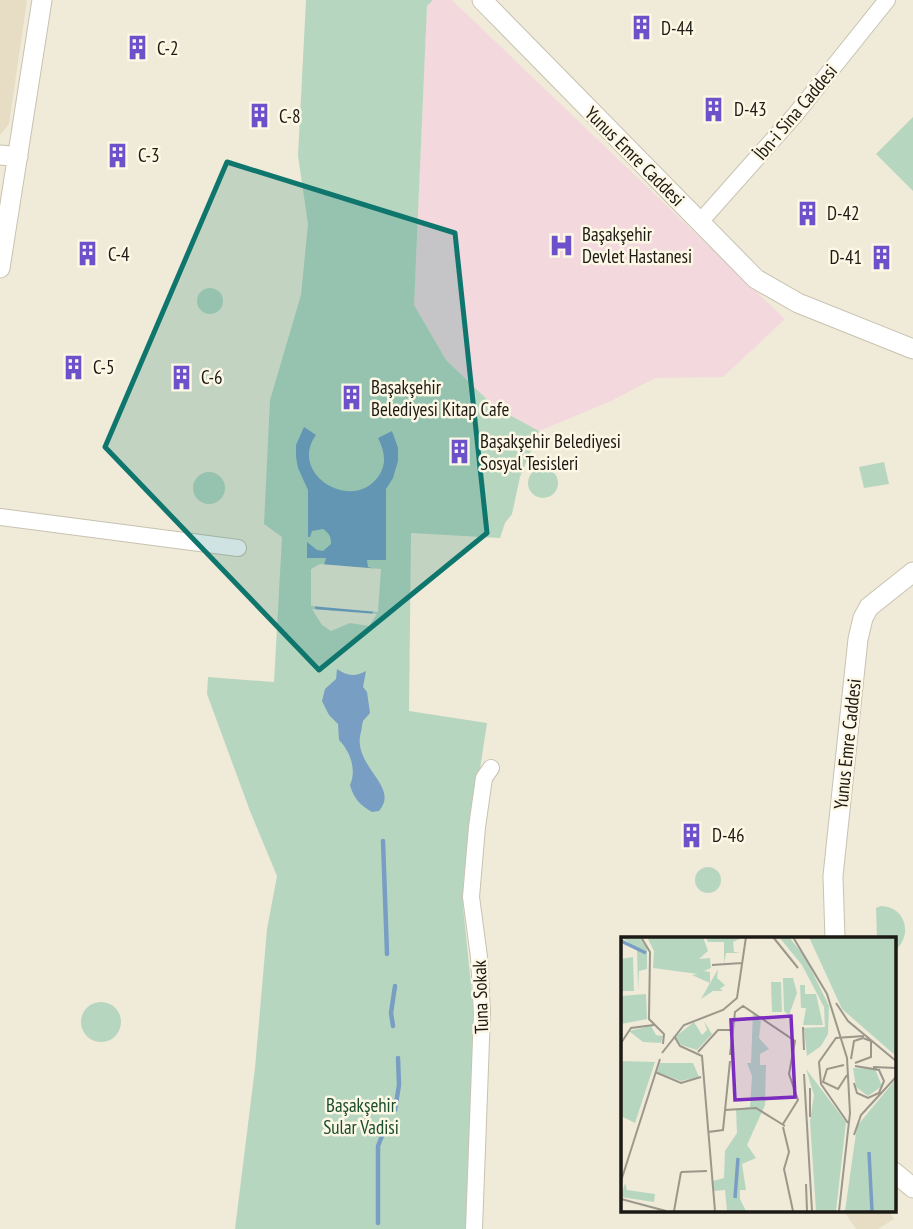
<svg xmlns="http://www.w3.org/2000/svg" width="913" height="1229" font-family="'PT Sans Narrow',sans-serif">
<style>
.built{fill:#e6ddc4}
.medical{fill:#f3d8dd}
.green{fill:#b7d6c0}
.water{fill:#799ec3}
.pier{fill:#f0ead8}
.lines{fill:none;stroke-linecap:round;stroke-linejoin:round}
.stream{stroke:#799ec3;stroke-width:4.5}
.minor-casing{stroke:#c8c2b1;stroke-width:18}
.tertiary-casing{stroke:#c8c2b1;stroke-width:21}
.minor{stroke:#fff;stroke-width:16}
.tertiary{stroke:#fff;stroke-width:19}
.marked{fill:#0f766e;fill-opacity:0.2;stroke:#0f766e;stroke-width:5;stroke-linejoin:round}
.labels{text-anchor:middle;stroke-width:5;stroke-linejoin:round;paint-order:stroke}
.poi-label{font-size:19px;fill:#1c1a14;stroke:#fdf7e5;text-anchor:start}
.street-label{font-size:19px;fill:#1c1a14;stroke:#fdf7e5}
.park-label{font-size:19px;fill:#174d2e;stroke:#fdf7e5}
.inset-river{fill:none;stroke:#799ec3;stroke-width:3.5}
.inset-road{fill:none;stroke:#9b978a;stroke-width:2}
.view{fill:#7b2cbf;fill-opacity:0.15;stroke:#7b2cbf;stroke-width:3.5}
.inset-edge{fill:none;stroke:#1c1a14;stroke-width:3.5}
</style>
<rect width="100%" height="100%" fill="#f0ead8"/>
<path class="built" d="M0 0H27L9 124 0 135Z
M843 1210H888L894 1219 878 1229H856Z"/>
<path class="medical" d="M433 0H452L785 319 723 377 655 378 613 400 539 431 495 407 446 360 414 305 427 5Z"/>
<path class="green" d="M306 0H433L427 6 414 305 446 360 495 407 539 431 520 477 512 514 505 523 500 538 411 533 409 711 487 723 464 874 463 906 474 1014 468 1229H235L255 1068 267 929 277 876 250 811 207 694 208 677 274 682 282 537 264 524 270 400 301 295 308 224 298 156Z
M913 117V191L876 154Z
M197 301a13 13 0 1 1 26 0a13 13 0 1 1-26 0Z
M884 462 889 484 864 488 859 467Z
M528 483a15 15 0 1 1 30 0a15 15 0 1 1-30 0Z
M193 488a16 16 0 1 1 32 0a16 16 0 1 1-32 0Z
M695 880a13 13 0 1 1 26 0a13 13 0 1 1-26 0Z
M881 906C907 907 913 937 894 951V939L877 938 876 908Z
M81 1022a20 20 0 1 1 40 0a20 20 0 1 1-40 0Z"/>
<path class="water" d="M304 427 316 435C287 475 355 515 380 474 387 462 384 450 378 438L392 431 398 448V461L393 478 386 489V560H367L368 567 378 570 376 606 368 622 316 611 314 603 326 558H307V542L317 550 323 551 331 544C331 536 329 533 323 529L312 531 310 537H308V490L298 468 296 457V445Z
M337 669C347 676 355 677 366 671L363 687 367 692 370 713C368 716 365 718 363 721 362 724 362 728 361 732 351 766 401 786 379 811L372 812C360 805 354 799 350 785 357 770 350 751 339 740L338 724 329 715 322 701 325 689 336 679Z"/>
<path class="pier" d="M320 564 381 569 378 612 311 606V569Z
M312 609 377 614 369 626 350 623 331 631 322 625Z"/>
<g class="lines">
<path class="stream" d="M383 841 387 954
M393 1026 391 1013 395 986
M395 1110 399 1085 398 1058
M378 1223V1146L382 1136"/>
<defs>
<path id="minor" d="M700 222 795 115 887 0
M0 517 238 548
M474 1229 482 1013 479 957 471 897 477 827 484 778 491 768"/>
<path id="tertiary" d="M482 0 756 279 798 303 913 349
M0 155 18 157
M0 268 42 0
M835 939 833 876 858 639 863 618 869 607 913 572
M894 1172 913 1188"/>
</defs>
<use href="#minor" class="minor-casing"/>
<use href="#tertiary" class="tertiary-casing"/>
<use href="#minor" class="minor"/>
<use href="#tertiary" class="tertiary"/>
</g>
<path class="marked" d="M227 162 455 233 487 533 319 670 105 447Z"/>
<defs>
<symbol id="building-bare" viewBox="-9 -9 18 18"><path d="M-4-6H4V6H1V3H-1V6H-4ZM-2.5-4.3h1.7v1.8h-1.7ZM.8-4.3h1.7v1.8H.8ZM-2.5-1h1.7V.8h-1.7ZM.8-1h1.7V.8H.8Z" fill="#6c51cb" stroke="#fdf7e5" stroke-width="2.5" paint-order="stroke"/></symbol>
<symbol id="hospital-bare" viewBox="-9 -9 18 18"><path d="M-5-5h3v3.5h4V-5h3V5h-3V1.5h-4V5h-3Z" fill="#6c51cb" stroke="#fdf7e5" stroke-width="2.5" paint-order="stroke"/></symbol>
</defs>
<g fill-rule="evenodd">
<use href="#building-bare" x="624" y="10" width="35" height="35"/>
<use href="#building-bare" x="120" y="30" width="35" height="35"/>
<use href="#building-bare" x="696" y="92" width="35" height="35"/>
<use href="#building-bare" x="242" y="98" width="35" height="35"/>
<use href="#building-bare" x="100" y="138" width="35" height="35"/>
<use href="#building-bare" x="790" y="196" width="35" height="35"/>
<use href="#hospital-bare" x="544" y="228" width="35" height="35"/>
<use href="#building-bare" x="70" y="236" width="35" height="35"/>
<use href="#building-bare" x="864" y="240" width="35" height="35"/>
<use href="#building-bare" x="56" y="350" width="35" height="35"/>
<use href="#building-bare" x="164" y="360" width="35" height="35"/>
<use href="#building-bare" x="334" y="380" width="35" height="35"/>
<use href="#building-bare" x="442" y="434" width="35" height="35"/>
<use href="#building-bare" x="674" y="818" width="35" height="35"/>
</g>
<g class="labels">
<g class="poi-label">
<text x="661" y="35">D-44</text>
<text x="157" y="55">C-2</text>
<text x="734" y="116">D-43</text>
<text x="279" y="123">C-8</text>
<text x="138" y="162">C-3</text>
<text x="827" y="220">D-42</text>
<text x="582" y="241">Başakşehir<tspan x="582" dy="22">Devlet Hastanesi</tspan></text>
<text x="108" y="261">C-4</text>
<text x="862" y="264" text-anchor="end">D-41</text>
<text x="93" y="374">C-5</text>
<text x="201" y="384">C-6</text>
<text x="371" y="394">Başakşehir<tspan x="371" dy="22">Belediyesi Kitap Cafe</tspan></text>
<text x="480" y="448">Başakşehir Belediyesi<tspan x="480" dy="22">Sosyal Tesisleri</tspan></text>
<text x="712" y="842">D-46</text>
</g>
<g class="street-label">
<text transform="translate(795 112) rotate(-50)" y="7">İbn-i Sina Caddesi</text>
<text transform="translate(635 156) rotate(45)" y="7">Yunus Emre Caddesi</text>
<text transform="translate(847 744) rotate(-84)" y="7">Yunus Emre Caddesi</text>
<text transform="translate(480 997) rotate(-92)" y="7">Tuna Sokak</text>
</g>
<g class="park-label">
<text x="361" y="1112">Başakşehir<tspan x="361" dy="22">Sular Vadisi</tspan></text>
</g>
</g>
<g transform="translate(621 937)">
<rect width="275" height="275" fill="#f0ead8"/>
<path d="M0 0H18L26 10V32L18 34 17 53 16 12ZM26 0H82L87 14 78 22 89 21 90 31 83 34 89 35V46L71 38 77 37 32 31 33 14ZM85 0H122L112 5 113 15 120 16H105L103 27V5H87ZM158 0H168L184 20 208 69 207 97 200 109 186 119 183 91 204 90 203 70 181 28ZM188 0H275V119L221 72ZM12 20 13 54H0V22ZM97 32 96 41 104 48 99 52 102 54H92L80 62ZM162 41H172L176 56 168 78 163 74ZM150 45H160L161 75H151ZM179 48H184V57H195L202 88H182L185 71H180ZM25 57 26 82 0 87V59ZM132 74 140 84 138 101 148 112 139 117V128H145L144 168 126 208 135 221 121 227 125 253H119V262L125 274H106L104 253 93 254 92 244 103 241 104 214 116 196 115 172 129 170 131 139 126 126H130ZM83 84 91 97 76 113 60 108 54 100 73 85 81 98 86 93ZM30 89 35 98 42 99 40 106 22 105 8 94ZM0 124 34 125 14 186 0 179ZM39 126H72L78 140 60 144 36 135ZM232 131 254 132 261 149 247 159 235 150ZM185 132 225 185 215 274H195L189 184 193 158ZM275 142V274H224L236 189ZM4 246 6 253 34 257 33 265 0 260Z" fill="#b7d6c0"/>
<path class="inset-river" d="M0 4 25 16M248 215 251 274M114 261 117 221"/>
<path class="inset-road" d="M20 0 29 15 28 82 43 97 42 107M152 0 177 31M172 0 206 57 226 121 229 176 218 274M91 28 121 26M215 66 227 84 275 124M182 90 183 113M53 99 59 109 81 119 94 274M0 106 10 91 33 88M77 115 97 93H112M41 116 63 88 102 73 116 61 125 0M109 118 114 75 122 69 174 104 168 137 177 163 162 187M230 122 233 104 242 101 250 104V120L234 126M223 128 206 132 202 145 217 152 226 138M252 130 275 131M34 135 60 146 80 140M183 137 191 274M233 146 236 156 247 161 258 156 263 144 258 133 234 129M189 151V180M104 173 135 171 164 189M227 186 200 147 198 125 215 101 243 99M162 190 168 215 163 232 172 274M87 195 102 193 109 124M233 198 240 178 275 140M60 235 86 234M0 244 39 122M185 247 186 274M0 262 45 274M53 274 60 235"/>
<path class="view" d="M170 79 174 160 114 163 110 83Z"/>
<rect width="275" height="275" class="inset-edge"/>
</g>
</svg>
